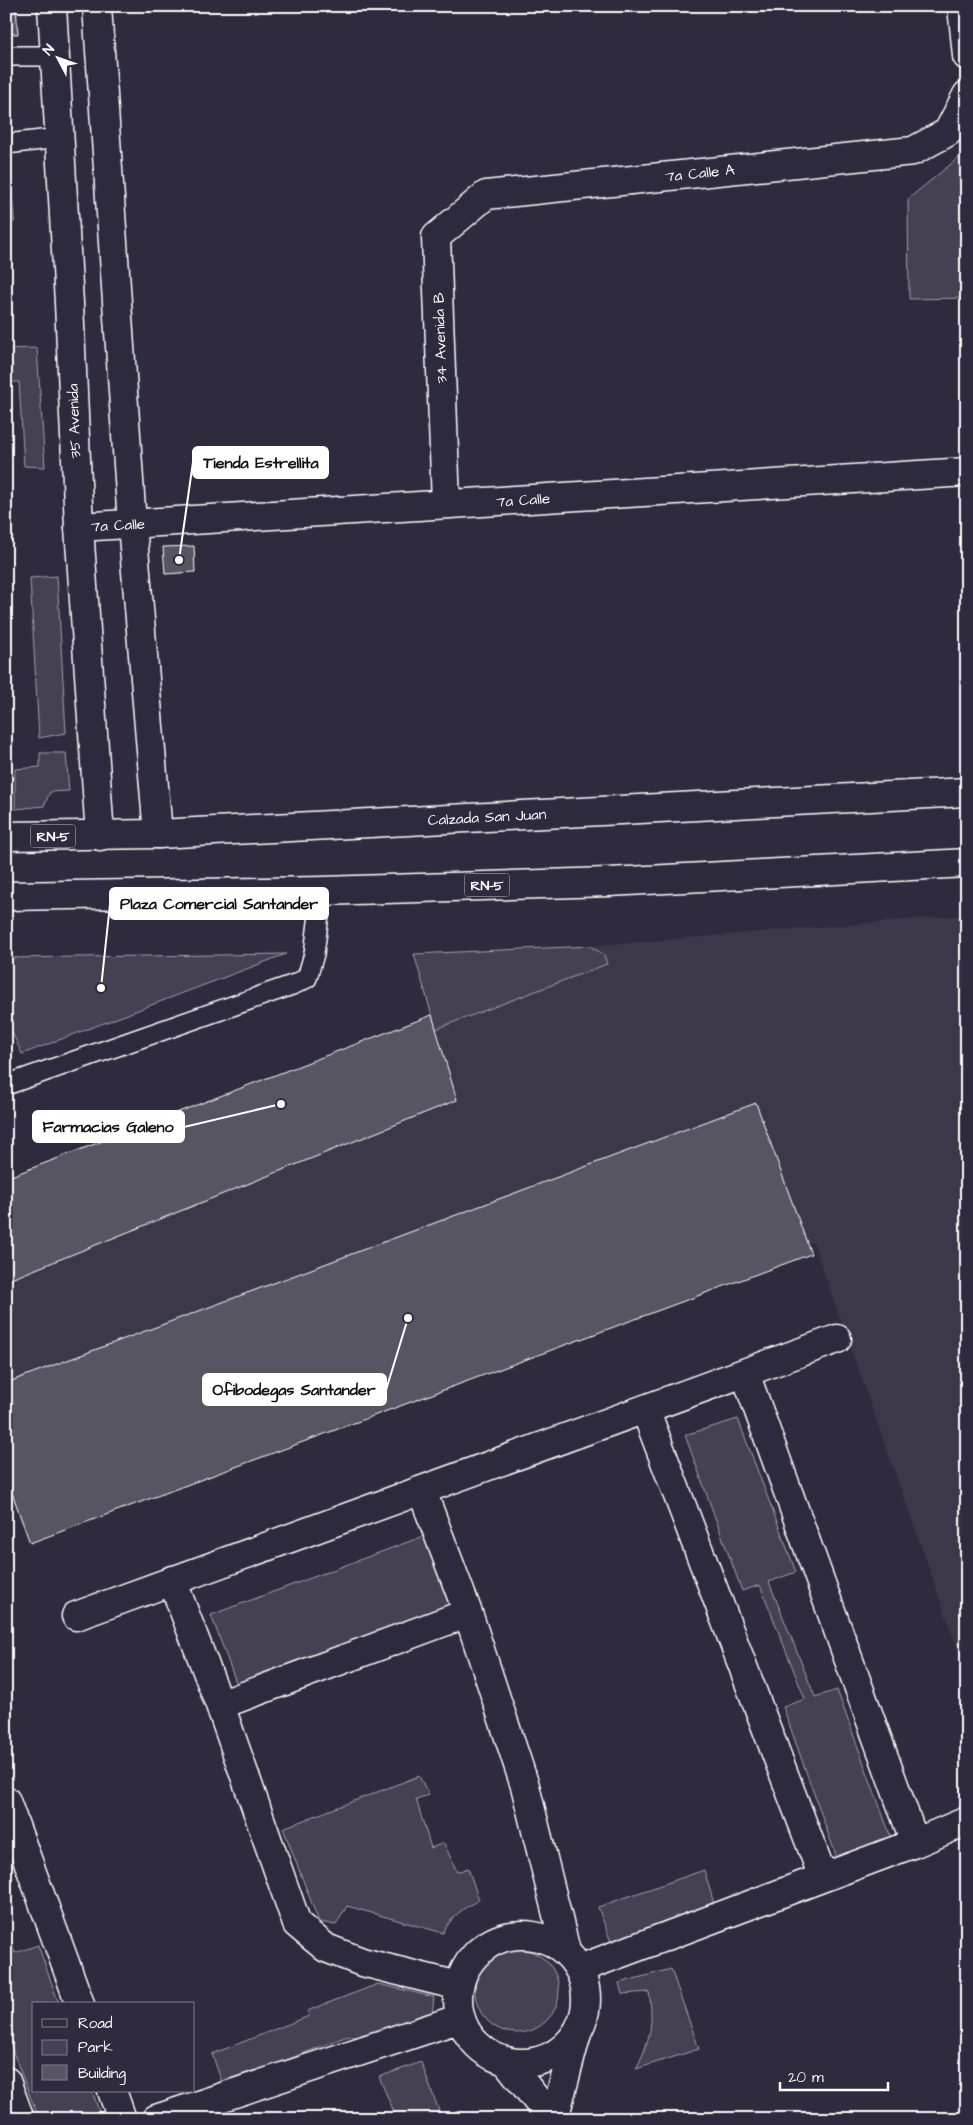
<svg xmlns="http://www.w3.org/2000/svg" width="973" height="2125" font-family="'Architects Daughter',sans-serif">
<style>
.built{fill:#3c3749}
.green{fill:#464152;stroke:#a2a0a8}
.building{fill:#595564;stroke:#fff}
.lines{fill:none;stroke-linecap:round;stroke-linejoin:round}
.lane-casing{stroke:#fff;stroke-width:22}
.street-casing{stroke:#fff;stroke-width:31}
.secondary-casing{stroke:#fff;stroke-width:31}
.primary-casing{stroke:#fff;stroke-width:31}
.lane{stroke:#2f2a3d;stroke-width:19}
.street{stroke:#2f2a3d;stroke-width:28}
.secondary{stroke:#2f2a3d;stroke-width:28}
.primary{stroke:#2f2a3d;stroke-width:28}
.labels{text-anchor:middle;stroke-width:4;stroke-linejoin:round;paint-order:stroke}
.shield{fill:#2f2a3d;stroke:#c1bfc5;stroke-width:1}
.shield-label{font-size:14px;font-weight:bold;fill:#fff}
.street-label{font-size:15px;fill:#fff;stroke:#2f2a3d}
.leader{fill:none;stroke:#fff;stroke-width:2}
.callout-dot{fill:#fff;stroke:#2f2a3d;stroke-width:2}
.callout{fill:#fff;stroke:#fff;stroke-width:2}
.callout-label{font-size:16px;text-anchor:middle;font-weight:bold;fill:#111}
</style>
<rect width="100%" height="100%" fill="#2f2a3d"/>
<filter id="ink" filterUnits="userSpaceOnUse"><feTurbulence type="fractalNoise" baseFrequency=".02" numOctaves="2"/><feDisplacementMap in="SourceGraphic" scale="10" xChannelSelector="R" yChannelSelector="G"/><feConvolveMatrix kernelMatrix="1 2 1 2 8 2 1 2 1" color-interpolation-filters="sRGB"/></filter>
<g filter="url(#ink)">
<path class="built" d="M967 915V1675L813 1242 21 1525 6 1478V1178L432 1015 437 1028 607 963 590 946Z"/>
<path class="green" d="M967 151V298L909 299 908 199Z
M37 348 45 467 24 466 19 382H6V349Z
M57 576 66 733 39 738 30 578Z
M40 753H66L69 791 50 792 44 806 15 809V769L40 767Z
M590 946 604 955 607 964 436 1029 414 954Z
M286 954 22 1054 6 1019V958Z
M738 1419 796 1572 769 1582 815 1697 837 1690 892 1840 838 1861 783 1707 805 1699 760 1585 742 1591 685 1435Z
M424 1536 450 1605 237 1685 211 1615Z
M419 1776 429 1795 416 1799 431 1848 444 1843 457 1872 468 1868 479 1900C463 1908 451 1917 443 1933L347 1906 336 1925 319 1922 283 1828Z
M704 1870 715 1907 611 1942 598 1907Z
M6 1926 15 1953 38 1945 59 2004H34V2091H92L102 2119H39L6 2034Z
M475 1991a42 42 0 1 1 84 0a42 42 0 1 1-84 0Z
M671 1969 699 2049 636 2069C650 2041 654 2023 649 1992L622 1994 619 1983Z
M378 1984 434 1997 432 2016 415 2026 345 2037 223 2085 212 2054 309 2016 307 2011Z
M421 2062 442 2119H397L379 2077Z"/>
<path class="building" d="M6 6H16L18 34H6Z
M11 179 14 222 6 223V180Z
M194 546 195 572 165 574 163 547Z
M432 1015 457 1100 6 1281V1178Z
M756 1103 811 1254 30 1543 6 1476V1383Z"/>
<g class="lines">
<defs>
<path id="lane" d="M6 56H55
M6 144 60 138
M6 1085 295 984 307 978 314 954 322 891"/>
<path id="street" d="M962 6 967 56
M446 504 436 237 486 195 913 151 948 132 967 95
M79 527 967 472
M745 1373 915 1843
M645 1409 823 1877
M422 1491 468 1613 525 1786 566 1951
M172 1580 220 1705 297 1924 326 1948 362 1962 459 1986
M76 1616 837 1339
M220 1705 468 1613
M6 1801 80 2004
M458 1999a64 64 0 1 1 128 0a64 64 0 1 1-128 0Z
M579 1969 915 1843 967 1821
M506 2061 552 2119
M6 2081 20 2119
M112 2091 122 2119
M156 2119 461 2018
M554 2119 577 2033"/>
<path id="secondary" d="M52 6 69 303 79 527 100 836
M97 6 132 524 158 834"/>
<path id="primary" d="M6 836 158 834 967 792
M6 896 322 891 609 882 967 863"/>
</defs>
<use href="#lane" class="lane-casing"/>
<use href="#street" class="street-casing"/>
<use href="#secondary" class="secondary-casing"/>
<use href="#primary" class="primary-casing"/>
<use href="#lane" class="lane"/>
<use href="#street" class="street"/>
<use href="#secondary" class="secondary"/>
<use href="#primary" class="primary"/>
</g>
</g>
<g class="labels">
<g class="shield">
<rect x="30.5" y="824.5" width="45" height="23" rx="4"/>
<rect x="464.5" y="873.5" width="45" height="23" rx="4"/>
</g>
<g class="shield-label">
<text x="53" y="841">RN-5</text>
<text x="487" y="890">RN-5</text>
</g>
<g class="street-label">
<text transform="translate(700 173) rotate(-6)" y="5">7a Calle A</text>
<text transform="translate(440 338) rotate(-92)" y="5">34 Avenida B</text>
<text transform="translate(74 421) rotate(-92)" y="5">35 Avenida</text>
<text transform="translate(523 500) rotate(-4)" y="5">7a Calle</text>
<text transform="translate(118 525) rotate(-3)" y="5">7a Calle</text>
<text transform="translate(487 817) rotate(-3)" y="5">Calzada San Juan</text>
</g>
</g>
<path class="leader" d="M179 560L193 462M101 988L110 904M281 1104L184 1127M408 1318L386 1390"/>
<g class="callout-dot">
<circle cx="179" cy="560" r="5"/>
<circle cx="101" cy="988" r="5"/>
<circle cx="281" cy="1104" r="5"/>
<circle cx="408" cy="1318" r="5"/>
</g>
<g class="callout">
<rect x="193" y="447" width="135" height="31" rx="5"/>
<rect x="110" y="888" width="218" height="31" rx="5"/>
<rect x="33" y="1111" width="151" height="31" rx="5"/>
<rect x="203" y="1374" width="183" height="31" rx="5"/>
</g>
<g class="callout-label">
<text x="261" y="468">Tienda Estrellita</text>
<text x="219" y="909">Plaza Comercial Santander</text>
<text x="108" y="1132">Farmacias Galeno</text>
<text x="294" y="1395">Ofibodegas Santander</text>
</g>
<rect width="973" height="2125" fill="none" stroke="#2f2a3d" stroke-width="25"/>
<rect x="12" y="12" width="948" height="2100" fill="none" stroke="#fff" stroke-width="2" filter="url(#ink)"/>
<rect x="32" y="2002" width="162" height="90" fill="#2f2a3d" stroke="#827f8b"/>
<rect x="42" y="2019" width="25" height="8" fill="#2f2a3d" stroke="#827f8b"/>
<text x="78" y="2028" font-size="15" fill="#ffffff">Road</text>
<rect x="42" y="2040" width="25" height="15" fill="#464152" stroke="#827f8b"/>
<text x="78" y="2052" font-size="15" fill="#ffffff">Park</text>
<rect x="42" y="2065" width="25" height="15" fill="#595564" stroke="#827f8b"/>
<text x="78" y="2078" font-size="15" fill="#ffffff">Building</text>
<g transform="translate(58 58) rotate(311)" stroke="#2f2a3d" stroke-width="4" paint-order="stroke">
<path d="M0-4L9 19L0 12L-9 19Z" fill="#ffffff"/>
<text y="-8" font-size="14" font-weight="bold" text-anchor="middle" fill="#ffffff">N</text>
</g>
<path d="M780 2082v8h108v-8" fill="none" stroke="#ffffff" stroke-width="2.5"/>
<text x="788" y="2082" font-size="15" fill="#ffffff" stroke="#2f2a3d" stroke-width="4" paint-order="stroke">20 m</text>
</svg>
